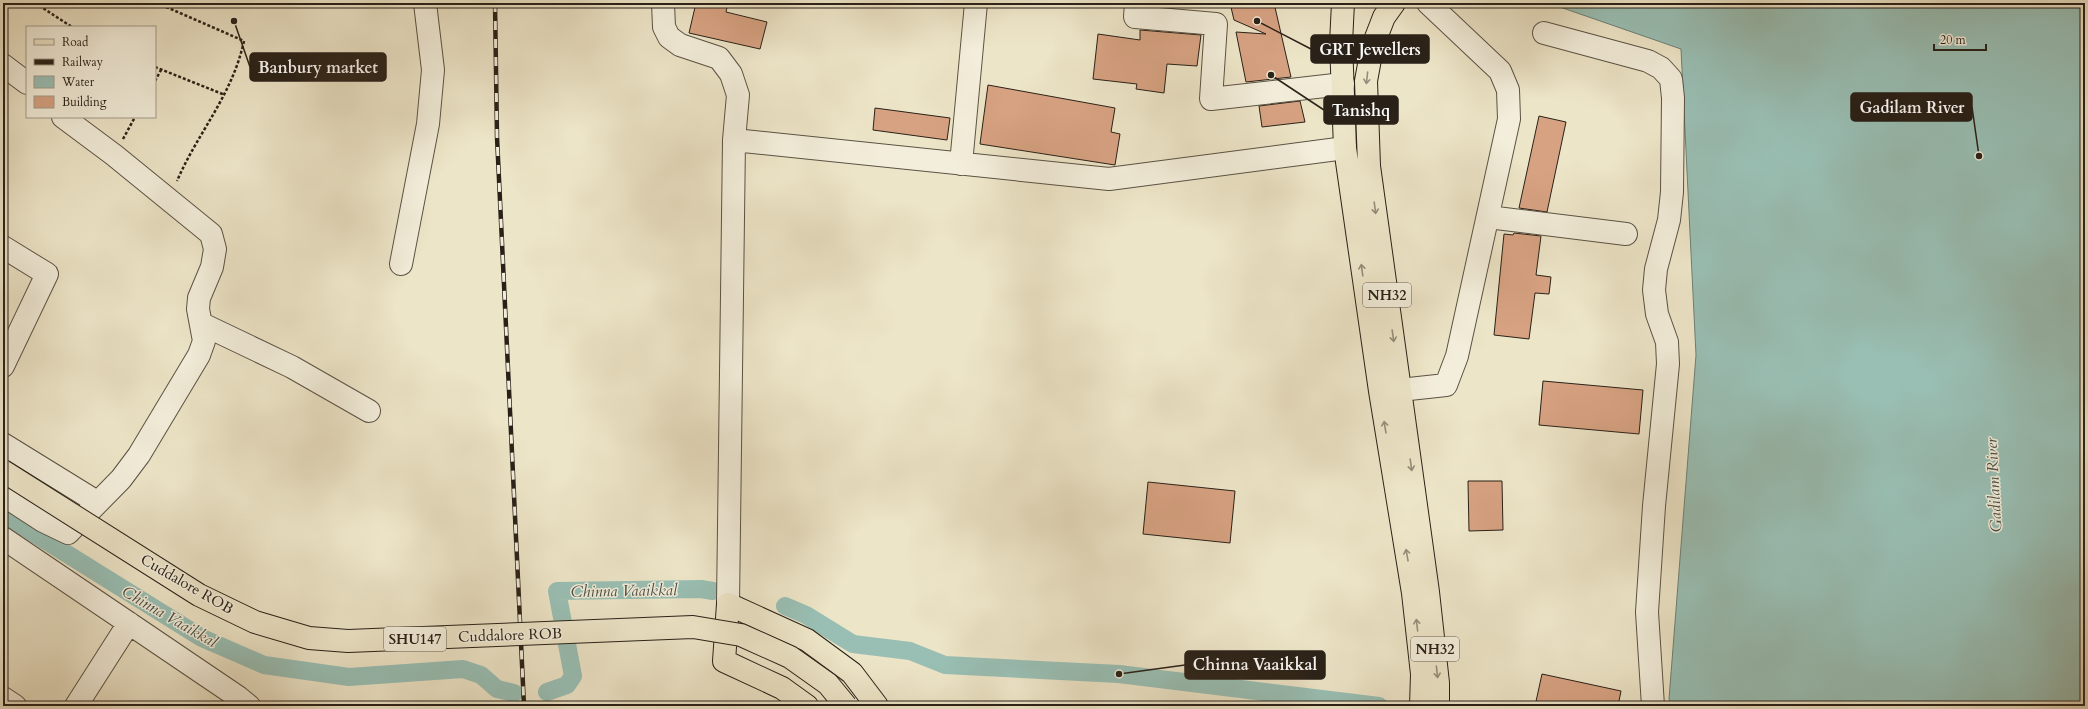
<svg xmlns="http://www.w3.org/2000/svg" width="2088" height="709" font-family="Cardo,serif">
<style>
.water{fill:#99bfb4;stroke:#6c8076}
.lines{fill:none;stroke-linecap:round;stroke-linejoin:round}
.canal{stroke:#99bfb4;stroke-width:18}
.building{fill:#d7a282;stroke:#292118}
.minor-casing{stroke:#5a5244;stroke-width:24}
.major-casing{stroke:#292118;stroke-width:24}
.highway-casing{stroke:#292118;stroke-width:24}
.path{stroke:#292118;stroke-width:2.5;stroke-dasharray:3 2;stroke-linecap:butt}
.minor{stroke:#f3eedb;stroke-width:22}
.major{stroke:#ede5c8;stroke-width:22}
.highway{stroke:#ede5c8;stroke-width:22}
.rail-casing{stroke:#292118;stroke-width:4.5}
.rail{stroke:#f3eedb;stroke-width:3;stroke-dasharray:9;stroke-linecap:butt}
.major-bridge-casing{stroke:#292118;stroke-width:24;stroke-linecap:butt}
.major-bridge{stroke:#ede5c8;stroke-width:22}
.oneway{stroke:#958d79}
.labels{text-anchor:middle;stroke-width:3;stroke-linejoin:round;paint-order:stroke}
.shield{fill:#f3eedb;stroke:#665e52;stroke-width:1}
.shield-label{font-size:14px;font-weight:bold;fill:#292118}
.street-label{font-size:15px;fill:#292118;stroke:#f3eedb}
.water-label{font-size:16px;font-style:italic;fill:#4b5047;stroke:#f3eedb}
.leader{fill:none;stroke:#292118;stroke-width:1.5}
.callout-dot{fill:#292118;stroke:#f3eedb;stroke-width:1.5}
.callout{fill:#292118;stroke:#292118;stroke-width:1.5}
.callout-label{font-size:16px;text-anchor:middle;font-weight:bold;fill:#fff}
</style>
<rect width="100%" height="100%" fill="#ede5c8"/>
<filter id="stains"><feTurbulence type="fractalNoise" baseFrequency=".005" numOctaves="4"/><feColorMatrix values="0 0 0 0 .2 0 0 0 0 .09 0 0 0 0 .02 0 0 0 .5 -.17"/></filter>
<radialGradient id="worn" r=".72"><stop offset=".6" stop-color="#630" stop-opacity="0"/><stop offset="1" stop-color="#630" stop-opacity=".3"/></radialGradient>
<path class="water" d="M1557 3H2085V706H1672L1669 699 1696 355 1681 49 1557 6Z"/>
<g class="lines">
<path class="canal" d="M3 514 202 638 264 665 349 677 463 669 481 675 497 689 514 693
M785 606 806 615 853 644 910 651 945 665 1119 674 1379 706
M547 692 567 685 573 676 557 591 701 589 713 591"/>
</g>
<path class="building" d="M696 3H728L726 12 767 22 760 49 689 33Z
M1148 3H1177L1175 8 1148 6Z
M1230 3H1274L1291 77 1246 82 1236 32 1266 34 1234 20Z
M1140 30 1201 35 1197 66 1167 64 1164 93 1136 89 1137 84 1093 79 1098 34 1140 40Z
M988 85 1115 108 1111 132 1120 134 1115 165 980 144Z
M1300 101 1305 122 1262 127 1259 106Z
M875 108 950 118 947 140 873 130Z
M1539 116 1566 122 1547 212 1519 208Z
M1514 233 1541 236 1536 275 1551 277 1549 294 1535 293 1529 339 1494 335 1504 234 1513 235Z
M1543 381 1643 390 1639 434 1539 425Z
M1468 481H1502L1503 530 1469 531Z
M1148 482 1235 491 1230 543 1143 534Z
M1542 674 1621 691 1618 706H1535Z"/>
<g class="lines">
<defs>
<path id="minor" d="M663 3 664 27 669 37 680 45 719 58 731 74 738 95 734 140 728 604
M1136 3 1135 17 1216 24 1211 99 1343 84
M1544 33 1648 61 1661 68 1671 79 1673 98 1672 192 1669 220 1656 269 1654 290 1657 314 1667 342 1668 364 1654 506 1647 612 1653 706
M3 65 27 83
M734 140 1109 179 1345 148
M961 164 976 3
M1488 217 1626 234
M3 247 47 274 3 366
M401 264 428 124 433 70 425 3
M202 324 292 367 369 411
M1400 390 1446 385 1457 356 1509 119 1508 90 1500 71 1428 3
M3 444 97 502
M3 495 43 521 68 533 121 479 139 455 199 355 204 341 198 309 199 298 212 267 215 249 211 234 114 155 63 117
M3 538 238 697 249 706
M3 698 15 706
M76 706 129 623"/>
<path id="major" d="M807 706 782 688 724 661 728 604 807 640 852 673 877 706"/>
<path id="highway" d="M1343 3 1341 43 1345 148 1380 391 1413 593 1422 674 1421 706
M1394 3 1384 17 1372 48 1366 81 1369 166 1428 592 1438 683V706"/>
</defs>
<use href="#minor" class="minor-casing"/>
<use href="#major" class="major-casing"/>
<use href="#highway" class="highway-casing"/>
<path class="path" d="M35 3 72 27
M157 3 244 41C232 96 198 132 177 181
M155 67 225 95
M155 81 161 70
M123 139 135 117"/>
<use href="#minor" class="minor"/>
<use href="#major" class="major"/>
<use href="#highway" class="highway"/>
<defs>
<path id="rail" d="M495 3 497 137 524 706"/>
</defs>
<use href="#rail" class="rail-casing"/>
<use href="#rail" class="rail"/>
<defs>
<path id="major-bridge" d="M3 471 199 595 255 622 309 638 348 641 693 627 741 635 790 657 828 684 846 706"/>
</defs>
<use href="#major-bridge" class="major-bridge-casing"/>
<use href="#major-bridge" class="major-bridge"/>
</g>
<defs><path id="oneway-shaft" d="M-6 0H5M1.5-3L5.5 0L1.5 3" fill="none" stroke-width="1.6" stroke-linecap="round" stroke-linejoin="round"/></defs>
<g class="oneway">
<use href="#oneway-shaft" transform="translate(1367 78) rotate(96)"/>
<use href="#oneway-shaft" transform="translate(1375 208) rotate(82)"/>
<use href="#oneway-shaft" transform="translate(1362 270) rotate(-98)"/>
<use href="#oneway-shaft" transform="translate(1393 336) rotate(82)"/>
<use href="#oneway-shaft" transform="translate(1385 427) rotate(-99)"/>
<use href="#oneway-shaft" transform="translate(1411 465) rotate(82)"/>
<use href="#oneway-shaft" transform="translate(1407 555) rotate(-100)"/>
<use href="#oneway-shaft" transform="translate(1417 625) rotate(-96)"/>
<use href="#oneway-shaft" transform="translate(1437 672) rotate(84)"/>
</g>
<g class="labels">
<g class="shield">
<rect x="1363" y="283" width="48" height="24" rx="3"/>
<rect x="384" y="627" width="62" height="24" rx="3"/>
<rect x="1411" y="637" width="48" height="24" rx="3"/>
</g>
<g class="shield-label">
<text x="1387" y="300">NH32</text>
<text x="415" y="644">SHU147</text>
<text x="1435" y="654">NH32</text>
</g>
<g class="street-label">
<text transform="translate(187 584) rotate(30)" y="5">Cuddalore ROB</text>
<text transform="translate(510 635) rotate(-2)" y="5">Cuddalore ROB</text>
</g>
<g class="water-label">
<text transform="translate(1993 485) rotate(-93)" y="6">Gadilam River</text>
<text transform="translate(624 590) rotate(-1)" y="6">Chinna Vaaikkal</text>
<text transform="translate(170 616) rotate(30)" y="6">Chinna Vaaikkal</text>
</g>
</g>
<path class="leader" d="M1257 21L1311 49M234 21L250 67M1979 156L1972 107M1271 75L1324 110M1119 674L1185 665"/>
<g class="callout-dot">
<circle cx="1257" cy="21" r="4"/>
<circle cx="234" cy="21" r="4"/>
<circle cx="1979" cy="156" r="4"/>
<circle cx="1271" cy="75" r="4"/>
<circle cx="1119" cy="674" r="4"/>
</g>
<g class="callout">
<rect x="1311" y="35" width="118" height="28" rx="4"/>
<rect x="250" y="53" width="136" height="28" rx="4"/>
<rect x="1851" y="93" width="121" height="28" rx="4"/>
<rect x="1324" y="96" width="74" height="28" rx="4"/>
<rect x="1185" y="651" width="140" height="28" rx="4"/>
</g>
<g class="callout-label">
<text x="1370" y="55">GRT Jewellers</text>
<text x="318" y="73">Banbury market</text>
<text x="1912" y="113">Gadilam River</text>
<text x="1361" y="116">Tanishq</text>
<text x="1255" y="670">Chinna Vaaikkal</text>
</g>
<rect width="2088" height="709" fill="none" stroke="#ede5c8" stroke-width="16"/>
<rect x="4" y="4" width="2080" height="701" fill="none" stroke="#292118" stroke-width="2"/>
<rect x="8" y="8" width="2072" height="693" fill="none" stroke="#292118"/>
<rect x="26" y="26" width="130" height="92" fill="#f3eedb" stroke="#a29c8d"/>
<rect x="34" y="39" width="20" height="6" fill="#ede5c8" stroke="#a29c8d"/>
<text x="62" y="46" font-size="12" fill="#292118">Road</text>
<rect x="34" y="59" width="20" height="6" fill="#292118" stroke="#a29c8d"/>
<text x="62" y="66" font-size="12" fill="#292118">Railway</text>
<rect x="34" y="76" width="20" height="12" fill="#99bfb4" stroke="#a29c8d"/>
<text x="62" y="86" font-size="12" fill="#292118">Water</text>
<rect x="34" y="96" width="20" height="12" fill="#d7a282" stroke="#a29c8d"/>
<text x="62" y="106" font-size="12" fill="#292118">Building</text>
<path d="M1934 44v6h52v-6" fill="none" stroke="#292118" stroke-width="2"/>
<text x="1940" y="44" font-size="12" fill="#292118" stroke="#f3eedb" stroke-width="3" paint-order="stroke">20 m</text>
<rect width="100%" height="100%" filter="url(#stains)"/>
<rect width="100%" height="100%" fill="url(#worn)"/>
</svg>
